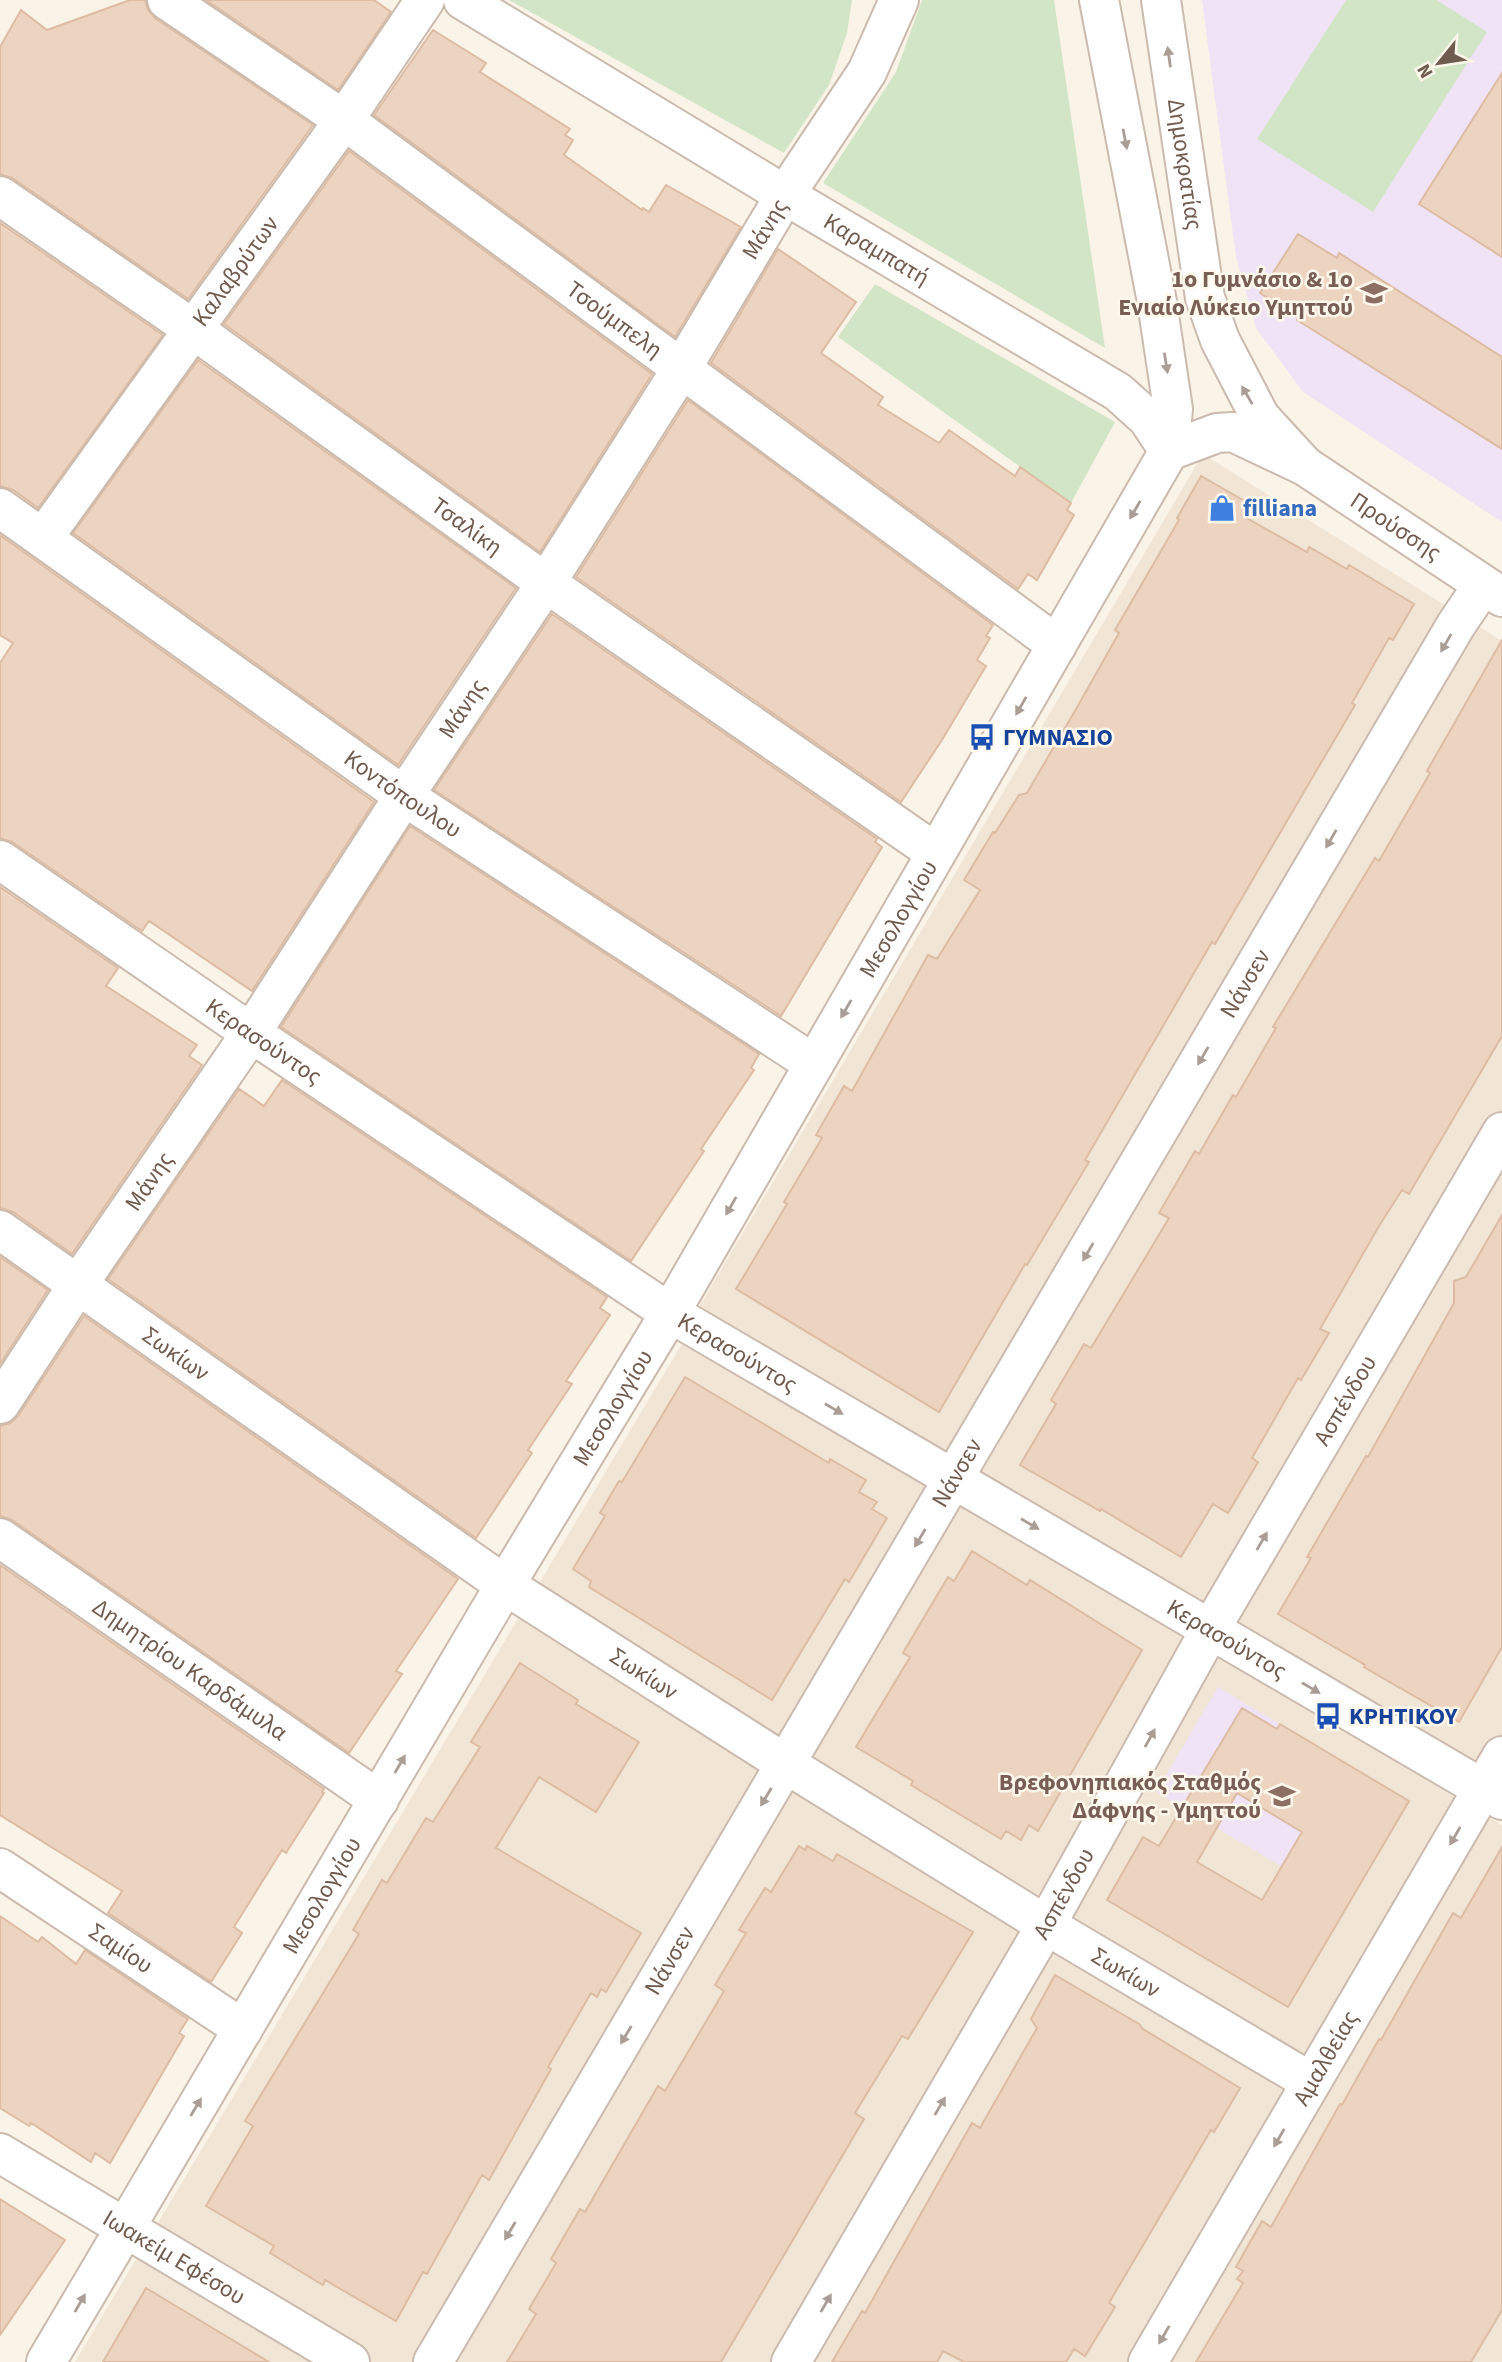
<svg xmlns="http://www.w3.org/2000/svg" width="1502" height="2362" font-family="'Source Sans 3',sans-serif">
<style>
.residential{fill:#f1e5d6}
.education{fill:#f0e3f6}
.green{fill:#d2e6c7}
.building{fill:#ecd4c1;stroke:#ddbca3;stroke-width:2;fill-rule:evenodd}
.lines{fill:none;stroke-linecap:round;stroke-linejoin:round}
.minor-casing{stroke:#cabbae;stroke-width:42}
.minor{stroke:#fff;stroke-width:38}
.oneway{fill:#a99d95}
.labels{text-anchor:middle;stroke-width:5;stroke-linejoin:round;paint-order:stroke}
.street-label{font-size:24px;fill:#705c4e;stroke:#fdf7ec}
.education-label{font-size:24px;font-weight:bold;fill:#785e54;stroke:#fdf7ec;text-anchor:end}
.shop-label{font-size:24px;font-weight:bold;fill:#366cbe;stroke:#fdf7ec;text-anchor:start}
.transit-label{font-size:24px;font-weight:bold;fill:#164399;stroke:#fdf7ec;text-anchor:start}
</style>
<rect width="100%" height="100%" fill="#faf3e7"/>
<path class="residential" d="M1203 454 1502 641V1781L699 1307Z
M683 1342 1502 1825V2362H75Z"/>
<path class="education" d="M1202 0H1502V522L1303 392 1256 328 1236 257Z
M1218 1687 1409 1801 1347 1905 1156 1792Z"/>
<path class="green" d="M509 0H852L847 33 829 85 784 153Z
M922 0H1054L1105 348 823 183 896 72Z
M1346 0H1437L1487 32 1373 212 1257 139Z
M875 284 1115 422 1071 503 838 337Z"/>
<path class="building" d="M130 0H145L148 10 155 18 313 125 188 299 12 178 0 174V47L21 10 47 30Z
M206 0H374L391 12 338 90Z
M433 30 486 63 480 72 570 129 565 135 573 140 564 155 642 210 643 208 649 212 666 185 741 227 675 337 374 115Z
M1502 73V257L1419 204Z
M349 151 652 374 540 552 224 324Z
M0 223 163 335 38 508 13 490 0 486Z
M1298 234 1337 258 1339 253 1502 357V449L1297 320 1298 318 1260 293Z
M778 249 856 302 821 353 883 397 878 405 939 443 949 430 1015 476 1020 467 1071 503 1067 510 1074 515 1037 580 1028 574 1018 589 711 363Z
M198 360 516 588 398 765 73 533Z
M688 400 993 625 986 636 990 638 977 660 986 666 942 740 901 802 576 577Z
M1201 476 1250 504 1243 516 1307 552 1309 547 1347 569 1349 565 1414 604 1393 640 1389 638 1352 703 1355 705 1308 785 1215 944 1212 942 1085 1160 1089 1162 1027 1265 1025 1264 939 1412 736 1289 787 1204 784 1202 822 1138 816 1135 844 1086 852 1091 928 955 937 959 980 890 964 880 993 832 995 833 1019 795 1027 793 1076 709 1119 633 1115 630 1179 520 1177 518Z
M0 535 374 802 252 991 149 921 142 931 12 842 0 838V663L13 643 0 635Z
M552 614 877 839 875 842 882 847 781 1016 434 790Z
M1502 640V1036L1409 1194 1402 1190 1379 1226 1320 1329 1329 1333 1301 1380 1298 1378 1252 1458 1258 1462 1228 1513 1213 1504 1181 1557 1101 1509 1100 1511 1020 1465 1056 1404 1051 1400 1084 1344 1091 1348 1169 1218 1159 1213 1195 1151 1199 1154 1233 1095 1236 1097 1276 1028 1273 1027 1375 858 1379 861 1430 773 1427 771Z
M410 826 759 1054 751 1068 754 1070 701 1149 704 1151 631 1261 281 1027Z
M0 887 118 968 106 986 197 1045 189 1056 202 1065 72 1254 13 1212 0 1208Z
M282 1080 607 1297 600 1308 610 1315 566 1381 572 1384 528 1450 532 1453 476 1538 108 1279 239 1089 264 1106Z
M1502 1215V1647L1459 1722 1364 1667 1365 1665 1278 1614 1311 1558 1307 1557 1366 1456 1368 1457 1454 1303V1281L1466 1277Z
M0 1257 48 1290 0 1364Z
M84 1316 458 1579 396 1671 402 1674 349 1753 12 1520 0 1516V1426L10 1423 18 1416Z
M685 1377 829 1463 830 1459 866 1480 859 1492 877 1502 872 1509 887 1518 849 1582 845 1579 772 1700 589 1587 591 1581 573 1569 605 1516 600 1513 619 1481 622 1482Z
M972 1551 1027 1585 1030 1580 1142 1650 1038 1831 1029 1825 1021 1840 1006 1831 1001 1839 911 1785 913 1781 856 1747 910 1657 903 1653 948 1577 954 1581Z
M0 1565 324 1789 322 1792 324 1793 286 1853 282 1850 234 1927 242 1933 211 1982 108 1913 122 1891 0 1815Z
M520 1663 578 1700 576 1704 639 1742 596 1812 539 1777 496 1848 641 1933 606 1992 601 1989 597 1997 591 1993 548 2067 551 2069 489 2180 482 2175 427 2274 423 2272 396 2321 325 2280 323 2285 270 2253 274 2246 206 2206 253 2126 245 2121 359 1934 353 1930 382 1880 387 1883 426 1818 433 1822 480 1747 471 1742Z
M1242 1708 1277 1729 1280 1724 1409 1801 1288 2007 1107 1900 1143 1837 1159 1846ZM1237 1793 1302 1832 1262 1900 1197 1862Z
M799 1846 805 1850 807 1846 833 1861 837 1854 973 1932 908 2039 902 2036 855 2113 864 2119 721 2362H507L536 2314 529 2309 556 2263 551 2259 580 2209 585 2212 658 2086 665 2091 724 1991 715 1985 746 1933 739 1930 765 1888 771 1892Z
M1502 1847V2310L1471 2362H1196L1243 2283 1237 2279 1243 2271 1236 2267 1262 2221 1271 2227 1340 2104 1342 2105 1379 2039 1381 2040 1453 1913 1461 1918Z
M0 1916 38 1942 42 1937 76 1964 85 1950 188 2019 179 2033 184 2036 110 2163 95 2153 91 2162 31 2123 29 2126 0 2108Z
M1055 1975 1139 2024 1143 2029 1240 2088 1214 2132 1211 2130 1109 2303 1115 2307 1085 2356 1074 2349 1066 2362H964L943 2351 937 2362H832L862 2311 865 2313 972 2123 980 2128 1037 2028 1031 2019Z
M0 2199 65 2240 0 2335Z
M146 2288 269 2362H103Z"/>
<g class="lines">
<defs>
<g id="minor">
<path id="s1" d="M167 0 344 120 1057 645"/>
<path id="s2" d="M463 0 785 195 1118 392 1148 419 1169 451"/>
<path id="s3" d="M1161 0 1205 298 1220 340 1260 417 1305 466"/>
<path id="s4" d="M0 196 193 329 546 583 936 853"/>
<path id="s5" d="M1169 451 1217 433 1233 432 1305 466 1502 597"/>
<path id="s6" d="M0 508 404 796 814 1064"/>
<path id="s7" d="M43 538 344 120 425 0"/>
<path id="s8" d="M0 860 251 1033 670 1313 1502 1800"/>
<path id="s9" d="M0 1230 505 1585 786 1764 1046 1925 1311 2082"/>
<path id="s10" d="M0 1404 79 1283 251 1033 404 796 546 583 682 368 785 195 867 72 899 0"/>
<path id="s11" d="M0 1538 379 1800"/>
<path id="s12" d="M0 1868 243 2029"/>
<path id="s13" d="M0 2153 350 2362"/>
<path id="s14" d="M46 2362 505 1585 670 1313 1169 451 1173 409 1157 302 1099 0"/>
<path id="s15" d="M433 2362 1456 625 1483 585"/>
<path id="s16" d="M791 2362 1046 1925 1210 1630 1502 1132"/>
<path id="s17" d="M1148 2362 1502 1756"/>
</g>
</defs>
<use href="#minor" class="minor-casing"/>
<use href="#minor" class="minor"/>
</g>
<defs><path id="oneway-solid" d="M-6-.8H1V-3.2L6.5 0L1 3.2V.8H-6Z" transform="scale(1.75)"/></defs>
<g class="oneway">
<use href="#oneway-solid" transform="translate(1169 57) rotate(-98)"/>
<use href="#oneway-solid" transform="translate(1125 139) rotate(79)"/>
<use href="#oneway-solid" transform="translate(1166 363) rotate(81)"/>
<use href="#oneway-solid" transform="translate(1247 395) rotate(-120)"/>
<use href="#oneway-solid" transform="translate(1135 510) rotate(120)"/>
<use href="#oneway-solid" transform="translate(1446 643) rotate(120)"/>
<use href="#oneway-solid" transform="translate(1021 706) rotate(120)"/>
<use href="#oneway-solid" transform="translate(1331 839) rotate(120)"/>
<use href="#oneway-solid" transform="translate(846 1009) rotate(120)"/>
<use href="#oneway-solid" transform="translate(1203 1056) rotate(120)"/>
<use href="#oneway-solid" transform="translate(731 1206) rotate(120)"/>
<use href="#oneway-solid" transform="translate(1088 1252) rotate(120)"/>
<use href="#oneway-solid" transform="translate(834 1409) rotate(30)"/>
<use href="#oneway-solid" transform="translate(1030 1524) rotate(30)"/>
<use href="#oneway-solid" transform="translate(920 1538) rotate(121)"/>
<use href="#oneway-solid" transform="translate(1262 1541) rotate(-60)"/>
<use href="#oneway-solid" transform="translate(1311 1688) rotate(30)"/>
<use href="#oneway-solid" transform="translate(1150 1738) rotate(-61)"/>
<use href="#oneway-solid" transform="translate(400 1764) rotate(-60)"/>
<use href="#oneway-solid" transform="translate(766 1797) rotate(121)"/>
<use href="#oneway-solid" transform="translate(1455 1836) rotate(120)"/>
<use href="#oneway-solid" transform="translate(626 2035) rotate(121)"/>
<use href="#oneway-solid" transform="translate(940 2106) rotate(-60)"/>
<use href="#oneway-solid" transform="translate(196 2107) rotate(-59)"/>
<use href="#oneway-solid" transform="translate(1279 2138) rotate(120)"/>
<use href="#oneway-solid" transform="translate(510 2231) rotate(121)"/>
<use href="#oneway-solid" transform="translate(80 2303) rotate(-60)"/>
<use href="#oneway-solid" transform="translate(826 2303) rotate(-60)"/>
<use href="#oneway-solid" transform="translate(1164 2335) rotate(120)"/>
</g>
<defs>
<symbol id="school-bare" viewBox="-9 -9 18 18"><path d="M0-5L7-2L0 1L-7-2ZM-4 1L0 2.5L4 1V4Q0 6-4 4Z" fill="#8d6e63" stroke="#fdf7ec" stroke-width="2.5" paint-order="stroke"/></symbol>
<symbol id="shop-bare" viewBox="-9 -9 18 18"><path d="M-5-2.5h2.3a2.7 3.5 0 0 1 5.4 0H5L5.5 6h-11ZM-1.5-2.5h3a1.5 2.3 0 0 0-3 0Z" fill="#3f7fe0" stroke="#fdf7ec" stroke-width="2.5" paint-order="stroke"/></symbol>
<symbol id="bus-bare" viewBox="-9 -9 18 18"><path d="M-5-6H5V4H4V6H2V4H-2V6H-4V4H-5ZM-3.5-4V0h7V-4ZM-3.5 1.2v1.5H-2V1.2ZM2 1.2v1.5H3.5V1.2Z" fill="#1a4fb4" stroke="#fdf7ec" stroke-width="2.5" paint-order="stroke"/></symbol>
</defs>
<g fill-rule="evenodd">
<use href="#school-bare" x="1355" y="274" width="38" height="38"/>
<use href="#shop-bare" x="1203" y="489" width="38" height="38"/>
<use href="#bus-bare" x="963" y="718" width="38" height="38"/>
<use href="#bus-bare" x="1309" y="1697" width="38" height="38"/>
<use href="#school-bare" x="1263" y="1777" width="38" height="38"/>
</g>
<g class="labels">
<g class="street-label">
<text dy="8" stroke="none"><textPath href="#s3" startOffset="166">Δημοκρατίας</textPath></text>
<text dy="8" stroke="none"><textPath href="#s10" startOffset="1402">Μάνης</textPath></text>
<text dy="8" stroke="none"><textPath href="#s2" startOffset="483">Καραμπατή</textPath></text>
<text dy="8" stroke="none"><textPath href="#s7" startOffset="329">Καλαβρύτων</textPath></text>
<text dy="8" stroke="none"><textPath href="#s1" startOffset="550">Τσούμπελη</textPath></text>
<text dy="8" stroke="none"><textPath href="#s4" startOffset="572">Τσαλίκη</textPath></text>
<text dy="8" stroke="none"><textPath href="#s5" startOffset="256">Προύσσης</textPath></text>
<text dy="8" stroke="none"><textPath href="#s10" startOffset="835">Μάνης</textPath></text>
<text dy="8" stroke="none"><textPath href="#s6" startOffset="494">Κοντόπουλου</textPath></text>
<text dy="8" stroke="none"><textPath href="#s14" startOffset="1676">Μεσολογγίου</textPath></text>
<text dy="8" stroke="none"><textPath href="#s15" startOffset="1600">Νάνσεν</textPath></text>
<text dy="8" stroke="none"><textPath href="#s8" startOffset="320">Κερασούντος</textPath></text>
<text dy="8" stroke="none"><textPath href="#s10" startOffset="268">Μάνης</textPath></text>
<text dy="8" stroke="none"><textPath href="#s8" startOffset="887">Κερασούντος</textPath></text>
<text dy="8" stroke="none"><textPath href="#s9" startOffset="215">Σωκίων</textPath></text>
<text dy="8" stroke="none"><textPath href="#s16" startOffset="1110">Ασπένδου</textPath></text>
<text dy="8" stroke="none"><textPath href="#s14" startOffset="1110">Μεσολογγίου</textPath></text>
<text dy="8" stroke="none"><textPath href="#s15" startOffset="1032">Νάνσεν</textPath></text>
<text dy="8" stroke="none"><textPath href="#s8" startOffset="1454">Κερασούντος</textPath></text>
<text dy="8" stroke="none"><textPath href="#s11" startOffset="231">Δημητρίου Καρδάμυλα</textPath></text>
<text dy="8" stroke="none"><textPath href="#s9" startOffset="782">Σωκίων</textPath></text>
<text dy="8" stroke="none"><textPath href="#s16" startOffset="542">Ασπένδου</textPath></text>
<text dy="8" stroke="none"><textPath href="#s14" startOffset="542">Μεσολογγίου</textPath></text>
<text dy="8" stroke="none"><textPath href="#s12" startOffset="145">Σαμίου</textPath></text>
<text dy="8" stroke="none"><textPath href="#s15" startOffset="466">Νάνσεν</textPath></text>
<text dy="8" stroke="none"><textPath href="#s9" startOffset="1349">Σωκίων</textPath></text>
<text dy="8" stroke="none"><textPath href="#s17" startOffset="352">Αμαλθείας</textPath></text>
<text dy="8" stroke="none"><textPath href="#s13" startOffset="203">Ιωακείμ Εφέσου</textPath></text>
</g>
<g class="education-label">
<text x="1353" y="287">1ο Γυμνάσιο &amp; 1ο<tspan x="1353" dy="28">Ενιαίο Λύκειο Υμηττού</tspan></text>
<text x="1261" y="1790">Βρεφονηπιακός Σταθμός<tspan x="1261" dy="28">Δάφνης - Υμηττού</tspan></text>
</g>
<g class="shop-label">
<text x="1243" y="516">filliana</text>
</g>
<g class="transit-label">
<text x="1003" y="745">ΓΥΜΝΑΣΙΟ</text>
<text x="1349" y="1724">ΚΡΗΤΙΚΟΥ</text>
</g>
</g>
<g transform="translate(1439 63) rotate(240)" stroke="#fdf7ec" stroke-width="5" paint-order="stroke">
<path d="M0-5L12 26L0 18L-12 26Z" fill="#705c4e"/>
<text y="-10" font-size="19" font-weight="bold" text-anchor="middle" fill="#705c4e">N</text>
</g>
</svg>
